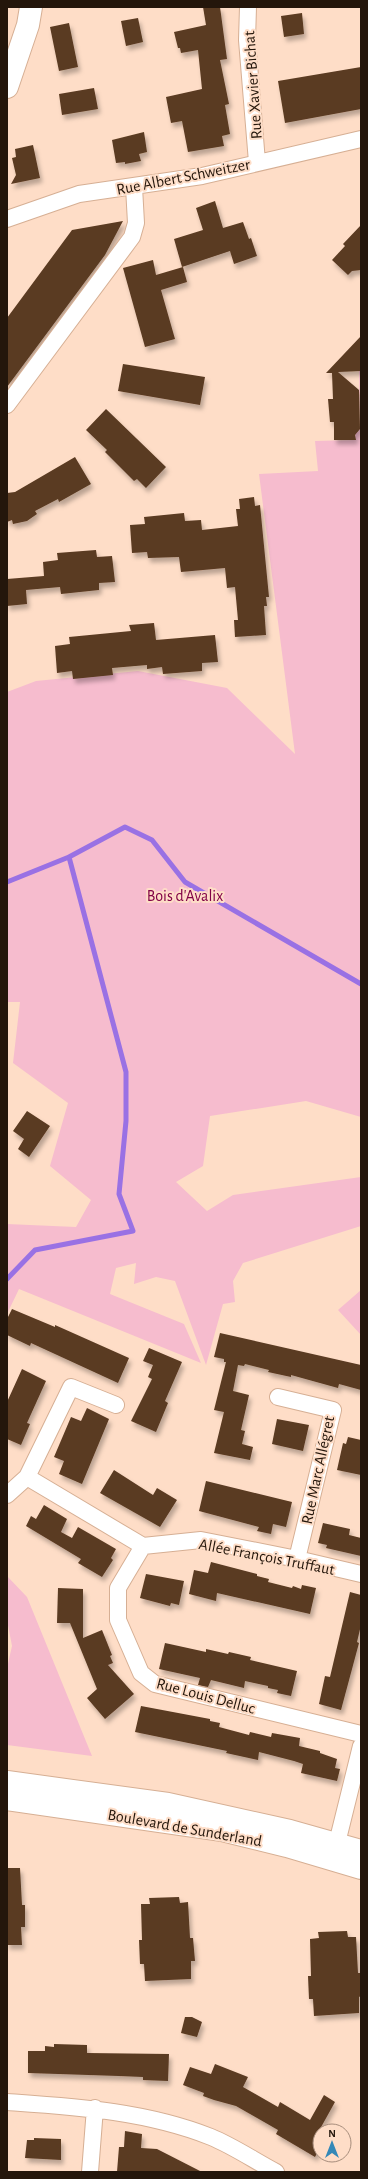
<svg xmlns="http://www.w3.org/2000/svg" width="368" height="2179" font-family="'Alegreya Sans',sans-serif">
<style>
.green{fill:#f6bcce}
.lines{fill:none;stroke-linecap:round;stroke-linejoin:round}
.stream{stroke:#9971e4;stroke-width:5}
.building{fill:#5a3a21;filter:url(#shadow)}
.street-casing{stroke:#d6af94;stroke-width:18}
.secondary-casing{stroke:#d6af94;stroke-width:24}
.street{stroke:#fff;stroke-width:16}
.secondary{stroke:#fff;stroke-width:22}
.labels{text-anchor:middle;stroke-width:4;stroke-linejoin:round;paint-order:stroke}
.street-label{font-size:16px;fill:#24160b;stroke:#feddc7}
.park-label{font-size:16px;fill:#810246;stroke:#feddc7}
</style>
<defs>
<filter id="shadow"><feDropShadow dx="2.5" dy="4.5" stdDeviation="2" flood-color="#0004"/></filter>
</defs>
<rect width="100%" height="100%" fill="#feddc7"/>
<path class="green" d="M359 371H361V1117L306 1101 210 1116 203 1166 176 1182 207 1211 233 1195 361 1177V1226L243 1263 233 1281 235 1302 223 1304 206 1365 175 1281 156 1277 134 1284 136 1263 116 1268 110 1294 184 1324 201 1363 19 1289 7 1314V1224L76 1227 91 1200 50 1166 68 1103 13 1063 20 1002H7V692L36 681 138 671 227 688 295 754 259 474 318 471 315 441 355 440V433L360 429Z
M361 1290V1335L338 1310Z
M7 1576 27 1597 92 1756 7 1745V1668L12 1646 7 1620Z"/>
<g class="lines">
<path class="stream" d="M7 882 69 857
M7 1279 35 1250 133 1231 119 1194 126 1121V1072L69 857 125 827 152 840 185 882 361 984"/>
</g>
<path class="building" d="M203 7H220L227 59 220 60 229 104 225 105 230 134 222 136 224 146 188 152 182 121 171 123 166 97 202 89 198 50 181 53 180 48H178L174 32 206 25Z
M302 13 304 34 284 37 281 16Z
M138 18 143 42 126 46 121 21Z
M69 23 78 67 59 71 50 27Z
M361 67V109L285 123 278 81Z
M94 88 98 109 62 115 59 94Z
M144 132 147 152 139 154 141 161 125 164V162L116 163 112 140Z
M33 145 40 178 11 184 16 175 12 158 16 157 15 149Z
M215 201 223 228 243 222 249 239 251 238 257 256 234 264 230 251 182 267 174 239 203 230 196 208Z
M123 221 105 255 7 387V318L72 230Z
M361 225V270L352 271 348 275 332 260 345 246 343 244Z
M153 260 156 275 183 267 187 282 161 290 175 339 145 347 123 268Z
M361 336V371L338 372 359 390 360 429 355 435 356 440H334V422H330L328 399H333L332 373H326Z
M123 364 205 377 200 405 118 391Z
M106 409 166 467 146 488 137 479 134 481 105 452 107 450 86 430Z
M75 457 91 484 59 502 58 499 35 511 37 514 27 521 13 524 12 520 7 522V493L15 492Z
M254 497 255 506 260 505 269 597H266L267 606H264L266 635 235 637 234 620H238L235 587 227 588 225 568 181 572 179 557 148 558 147 552 132 553 130 525 145 524 144 517 184 513 185 521 201 520 202 530 238 526 236 509H240L239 499Z
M96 550 97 557 112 556 115 582 99 583V590L61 594 60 587 26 590 27 604 7 606V579L44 576 43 562 58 560 57 553Z
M154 623 156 640 215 635 218 662 202 663V671L163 674 162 667 147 669V665L112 668 113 675 73 679 72 671 57 673 55 646 70 644 69 637 131 631 129 625Z
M27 1111 50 1126 29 1157 18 1149 24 1139 13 1131Z
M12 1309 55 1327V1325L129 1358 118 1383 31 1343 30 1346 7 1335V1319Z
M220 1333 361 1365V1390L339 1384 338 1388 291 1375V1377L268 1372 269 1370 245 1364 244 1366 238 1365 233 1391 249 1395 241 1430 245 1431 242 1444 253 1447 250 1460 214 1453 224 1412 214 1410 226 1362H224V1359L214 1357Z
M149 1348 182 1362 165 1401 168 1403 156 1432 131 1421 152 1379 148 1377 153 1365 143 1361Z
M22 1369 46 1381 27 1423 30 1424 21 1445 7 1439V1402Z
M87 1408 109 1419 82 1484 59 1474 64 1461 54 1457 71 1417 81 1421Z
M277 1419 309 1425 303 1451 272 1444Z
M348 1437 361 1440V1475L337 1470 343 1443 346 1444Z
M114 1470 153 1495 157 1488 177 1500 160 1527 100 1493Z
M206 1481 292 1502 286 1527 273 1524 271 1534 257 1531 259 1527 199 1511Z
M44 1505 67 1519 61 1532 72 1538 78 1527 116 1549 111 1558 113 1560 102 1577 78 1563 81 1559 26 1526 31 1516 36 1519Z
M323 1523 350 1529 349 1535 361 1538V1556L326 1548 327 1545 318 1543Z
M211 1562 257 1574V1576L269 1579 268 1582 292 1588 293 1586 301 1589 302 1585 316 1588 310 1614 217 1593 216 1601 189 1594 194 1570 208 1573Z
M146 1574 184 1581 179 1605 171 1603 170 1606 140 1598Z
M58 1588 83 1589V1638L102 1630 112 1655 110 1656 113 1663 108 1665 134 1694 105 1719 87 1698 97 1689 70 1623H57Z
M350 1592 361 1595V1625L357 1642 359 1643 341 1710 319 1704 325 1676 330 1677Z
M165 1643 206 1652V1649L228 1654 229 1652 251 1657 250 1660 297 1671 291 1696 277 1693 278 1690 268 1688V1686L245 1681 244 1688 211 1680 208 1687 198 1685 200 1678 159 1669Z
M141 1706 210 1719V1721L220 1723 219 1727 249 1735 250 1732 271 1737 272 1733 300 1738 299 1746 320 1751V1753L337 1759 335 1768 340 1769 337 1781 301 1773 303 1764 294 1761 259 1752 258 1760 226 1753 227 1751 135 1732Z
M7 1868H20L22 1905H25V1927H21L22 1945H7Z
M179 1897 180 1903 188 1902 190 1938H193L195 1961H191V1979L145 1981 144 1964H140L139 1940H142L141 1904H150L149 1898Z
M347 1931 348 1937H356L358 1973H360L361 1985V1996L359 1997V2013L314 2016 313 1999H309L308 1976H311L310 1939 319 1938 318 1932Z
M185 2017H192L202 2022 197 2037 181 2033Z
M54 2044 87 2045V2053L169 2054 168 2081 143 2080V2077L119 2076 28 2073V2051H45V2046L54 2047Z
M215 2064 248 2077 243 2087 278 2107 280 2102 310 2120 324 2095 335 2102 320 2129V2147L315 2157 276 2134 278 2130 236 2106 214 2100 203 2096 204 2093 183 2085 190 2067 211 2074Z
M125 2131 142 2134 141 2148 157 2149 202 2172H117L119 2147H124Z
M34 2138 61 2139V2160L25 2158 27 2140H34Z"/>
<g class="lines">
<defs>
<path id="street" d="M248 7 247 40 257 162
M7 219 79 194 202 176 361 139
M7 405 132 237 136 223 134 187
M278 1397 333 1410 297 1559
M27 1477 71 1387 116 1405
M7 1495 27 1477 143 1546 201 1540 297 1559 361 1574
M143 1546 118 1588V1620L141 1673 155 1684 361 1734
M337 1843 361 1746
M7 2102C77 2107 145 2111 211 2137 233 2146 255 2161 276 2172
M90 2172 95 2108"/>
<path id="secondary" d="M7 87 28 25 31 7
M7 1782 168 1804 290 1831 361 1851
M7 1799 222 1830 287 1846 361 1868"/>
</defs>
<use href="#street" class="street-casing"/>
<use href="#secondary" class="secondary-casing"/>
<use href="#street" class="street"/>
<use href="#secondary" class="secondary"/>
</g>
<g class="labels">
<g class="street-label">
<text transform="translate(252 85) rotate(-94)" y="6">Rue Xavier Bichat</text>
<text transform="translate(183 176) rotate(-11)" y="6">Rue Albert Schweitzer</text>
<text transform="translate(317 1470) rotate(-78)" y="6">Rue Marc Allégret</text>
<text transform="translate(267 1556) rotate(11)" y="6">Allée François Truffaut</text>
<text transform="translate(206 1695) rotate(15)" y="6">Rue Louis Delluc</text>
<text transform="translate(185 1827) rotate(10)" y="6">Boulevard de Sunderland</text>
</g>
<g class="park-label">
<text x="185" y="901">Bois d'Avalix</text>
</g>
</g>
<rect width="368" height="2179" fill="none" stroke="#24160b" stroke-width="16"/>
<g transform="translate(332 2143)"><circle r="19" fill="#feddc7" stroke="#a78d7c"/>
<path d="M0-3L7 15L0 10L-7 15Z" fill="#3488b7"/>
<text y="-6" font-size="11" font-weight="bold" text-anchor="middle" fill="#24160b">N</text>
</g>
</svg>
